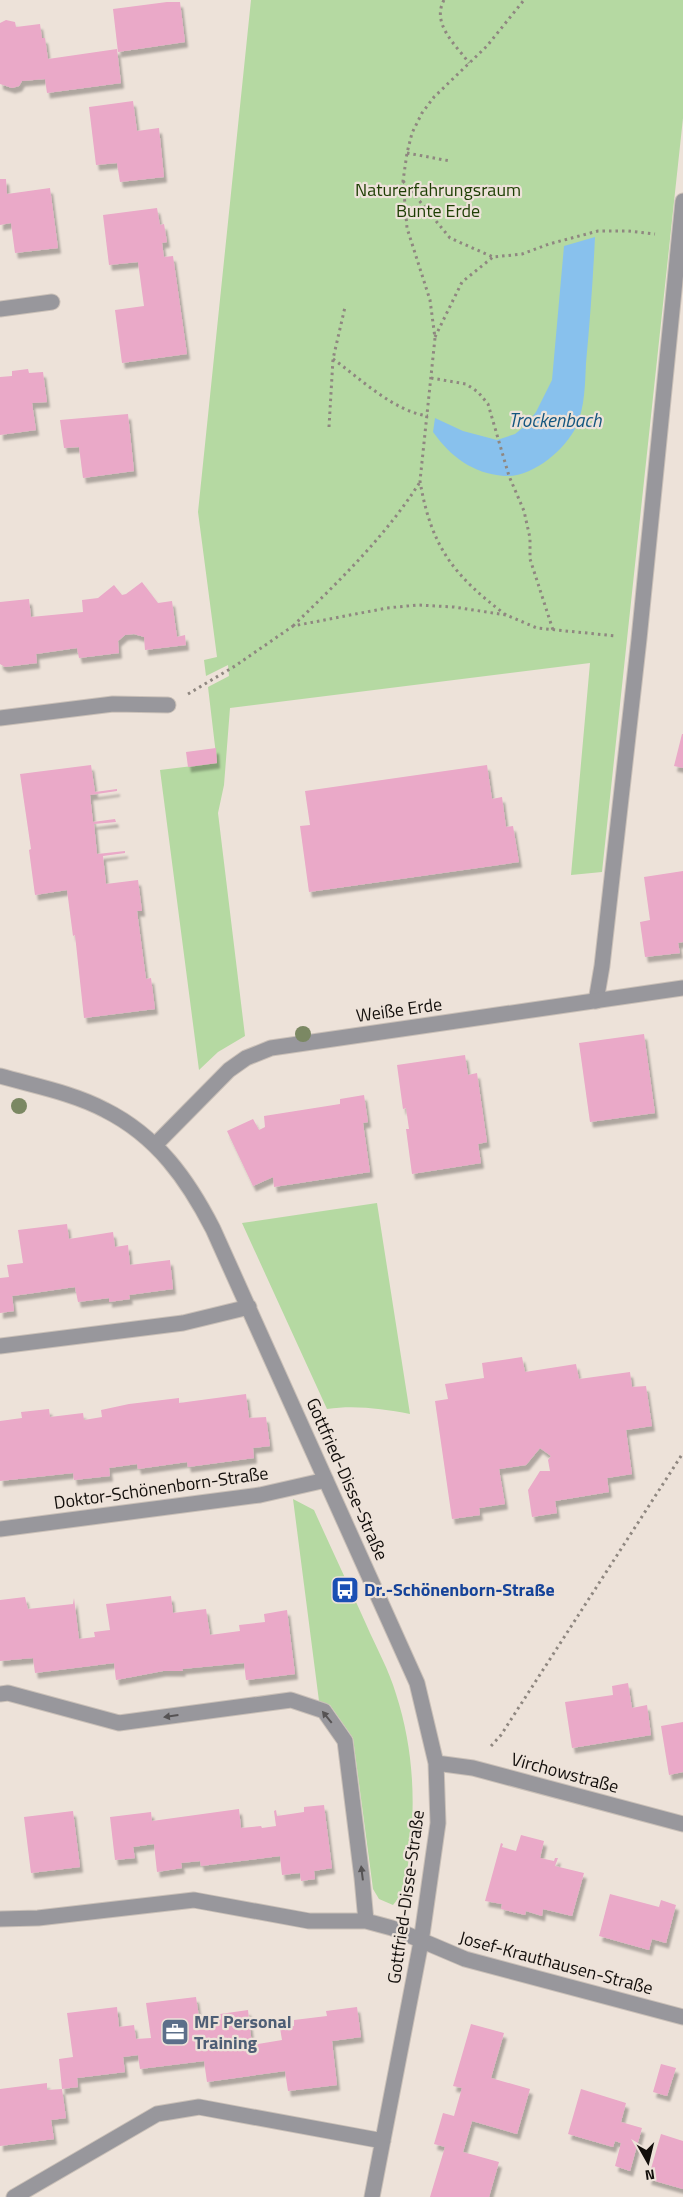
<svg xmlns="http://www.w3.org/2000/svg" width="683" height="2197" font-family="'Titillium Web',sans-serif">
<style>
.green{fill:#b5d9a2}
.water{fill:#88c1ed}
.building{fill:#eaa9c8;filter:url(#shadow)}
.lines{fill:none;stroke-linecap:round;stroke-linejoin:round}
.lane-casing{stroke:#cac0b8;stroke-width:17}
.street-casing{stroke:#cac0b8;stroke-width:17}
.path{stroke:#8f8780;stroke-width:3;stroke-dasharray:2.5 4;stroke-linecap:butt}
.lane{stroke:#98979c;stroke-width:15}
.street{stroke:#98979c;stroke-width:15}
.tree{fill:#7b8863}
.oneway{fill:#565354}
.labels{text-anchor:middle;stroke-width:4.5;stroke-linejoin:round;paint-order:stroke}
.park-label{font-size:18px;fill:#1d3e03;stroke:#ede2d9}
.street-label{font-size:18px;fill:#130f0c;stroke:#ede2d9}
.transit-label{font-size:18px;font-weight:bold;fill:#164399;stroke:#ede2d9;text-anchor:start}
.service-label{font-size:18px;font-weight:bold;fill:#4e5e75;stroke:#ede2d9;text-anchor:start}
.water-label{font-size:19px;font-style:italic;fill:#14567f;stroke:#ede2d9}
</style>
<defs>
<filter id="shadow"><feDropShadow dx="3" dy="5.5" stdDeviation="1" flood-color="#0004"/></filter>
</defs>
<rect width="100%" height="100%" fill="#ede2d9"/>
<path class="green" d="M251 0H683V118L602 872 571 875 590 663 230 708 224 785 218 813 245 1036 218 1052 199 1070 160 770 217 763 208 687 229 676 228 665 206 676 204 660 217 657 198 512Z
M377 1203 410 1414C382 1409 356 1405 327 1409L242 1223Z
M293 1499 314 1510C331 1548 349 1586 366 1624 376 1647 389 1670 396 1694 412 1743 416 1796 410 1848 408 1866 406 1891 393 1905L379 1899 373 1889 353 1738 330 1705 319 1701Z"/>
<path class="water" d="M595 237C593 279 590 321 586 363 585 383 585 408 576 427 565 450 532 478 504 476 472 473 451 457 433 432L435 418 463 431 497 440 515 434 525 426 536 412 552 380 564 246Z"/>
<path class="building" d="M167 2H180L185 42 118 52 113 9Z
M6 20 15 22 16 27 40 24 42 38H45L48 59 117 49 121 83 47 93 45 79 22 81 19 86 12 88 0 84V23Z
M133 101 137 131 159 128 164 177 120 182 117 163 96 165 89 107Z
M0 179H6L7 194 50 188 58 248 15 253 11 223 0 225Z
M157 208 160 225 164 224 167 242 162 243 164 257 173 256 187 354 122 363 115 310 144 306 138 262 109 265 103 215Z
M28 369 29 373 43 372 47 402 32 403 36 430 0 435V377L12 376V371Z
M128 414 134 471 83 478 79 447 64 448 60 420Z
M142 582 158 603 172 601 177 637 185 635 186 645 145 650 144 637 134 634 125 635 118 641 119 653 79 658 77 648 36 654 37 663 5 667 0 664V602L29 599 31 617 83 612 82 600 98 598 114 585 122 595 126 594Z
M682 734H683V768L674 766Z
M216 748 217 763 188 767 186 752Z
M91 765 95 792 117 789V791L90 795 93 822 115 819 116 822 94 824 97 854 125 851V853L103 856 106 884 138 880 142 911H137L146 979 151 978 155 1009 84 1018 75 935 73 936 67 890 35 895 29 850 31 849 20 774Z
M487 765 492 799 502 797 506 827 513 826 519 862 309 892 300 826 310 825 305 791Z
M683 871V942L678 943 680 953 645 957 640 922 650 920 644 877Z
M644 1034 655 1113 590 1122 579 1043Z
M465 1055 468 1075 477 1073 487 1142 478 1144 481 1163 412 1174 406 1129H409L406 1108 403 1109 397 1065Z
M364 1095 368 1122 363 1123 370 1172 274 1187 273 1177 253 1186 227 1131 253 1119 259 1130 265 1127 264 1116 340 1104V1099Z
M67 1224 69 1239 113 1232 115 1247 128 1245 130 1265 170 1260 173 1289 129 1295 130 1299 109 1302V1298L78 1302 75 1287 27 1294 12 1296 14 1311 0 1313V1278L9 1277 7 1265 23 1263 18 1230Z
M522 1357 525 1372 576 1364 579 1379 630 1372 632 1387 646 1386 652 1426 626 1430 632 1474 607 1478 609 1492 555 1501 557 1513 532 1517 528 1490 540 1471H550L548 1460 551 1456 540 1448 526 1465 499 1469 505 1504 479 1508 480 1515 452 1519 435 1401 448 1399 445 1384 484 1378 482 1363Z
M246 1394 249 1418 266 1417 270 1446 253 1448 254 1458 188 1467 187 1462 138 1469 137 1464 109 1468 110 1476 74 1480 73 1473 0 1481V1421L22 1418 21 1412 49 1409 50 1417 83 1413 84 1420 102 1417 101 1410 129 1404 179 1398V1403Z
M171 1596 173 1613 206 1609 210 1635 240 1631 239 1625 265 1622 264 1614 287 1610 295 1674 246 1680 244 1663 182 1669 183 1671H163L116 1680 114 1663 35 1673 33 1658 0 1661V1600L25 1597 28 1609 73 1604 74 1598 79 1639 95 1637 94 1632 110 1630 106 1604Z
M628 1683 632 1708 647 1705 651 1735 572 1748 565 1702 613 1695 612 1686Z
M683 1722V1772L669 1775 661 1726Z
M324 1805 332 1868 314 1871 315 1879 301 1881 300 1873 282 1875 280 1856 201 1866 200 1861 181 1863 182 1868 157 1872 154 1844 133 1847 135 1858 115 1860 110 1817 151 1812 152 1821 239 1809 241 1828 261 1826 262 1828 276 1826 274 1811 276 1810 277 1816 304 1812V1807Z
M73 1811 80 1867 31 1873 24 1817Z
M521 1835 544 1841 540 1858 554 1861 555 1858H558L555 1866 584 1873 572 1916 543 1909 542 1916 526 1911 525 1915 501 1909 502 1904 485 1901 501 1843 503 1844 502 1847 516 1851Z
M610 1894 659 1907 661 1900 676 1905 666 1943 652 1939 649 1950 599 1936Z
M196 1997 199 2017 248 2010 252 2045 282 2040 280 2028 294 2026V2020L327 2016 326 2011 357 2007 361 2037 332 2041 337 2085 288 2091 285 2071 207 2082 204 2061 140 2069 138 2055 123 2057 125 2072 77 2078 78 2087 62 2089 59 2059 73 2057 67 2013 117 2007 119 2027 134 2025 136 2039 151 2038 146 2003Z
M471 2024 504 2033 491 2078 530 2089 517 2134 472 2121 463 2152 499 2162 489 2197H430L445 2147 434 2144 443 2113 454 2116 462 2088 453 2086Z
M661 2064 676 2068 667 2096 653 2092Z
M47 2083V2090L62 2089 66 2118 51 2120 54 2139 0 2146V2089Z
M581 2089 626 2103 621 2122 642 2128 630 2171 615 2166 621 2143 615 2141 613 2147 568 2134Z
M661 2134 683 2141V2189L648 2179Z"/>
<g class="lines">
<defs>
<path id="lane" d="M596 1001 602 966 639 639 683 201"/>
<path id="street" d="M0 309 52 302
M0 718 113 704 168 705
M0 1076C35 1086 73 1093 105 1110 157 1136 188 1180 213 1229L417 1683 436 1763 438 1823 421 1942 372 2197
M155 1145 229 1070 246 1058 271 1048 683 988
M0 1346 183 1323 249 1307
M0 1529 260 1495 326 1480
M0 1694 8 1693 119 1723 291 1700 324 1711 345 1741 362 1878 366 1921
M436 1763 473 1768 683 1824
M0 1919 38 1918 194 1900 309 1921H366L392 1928 465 1959 683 2017
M14 2197 157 2114 199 2107 383 2141"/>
</defs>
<use href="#lane" class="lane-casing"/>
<use href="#street" class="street-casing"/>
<path class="path" d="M444 0C431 24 456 45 469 63
M407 153 450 161
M403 181 450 238 493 257 522 254 549 244 598 231H628L655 234
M435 337 462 282 493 257
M333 359C361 379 393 411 428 416
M431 378 466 384 478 392 488 404 509 476 524 511 530 538V559L553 630
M329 427 333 359 345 307
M506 615C454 576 431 547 420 481L435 338 430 300 407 228 403 181 407 153 412 133 422 113 434 97 487 46 524 0
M293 626C339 581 385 537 420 482
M188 694 235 666 293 626 387 608 418 605 454 607 506 615 537 628 616 636
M491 1746 501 1735 683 1453"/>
<use href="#lane" class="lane"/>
<use href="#street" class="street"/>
</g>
<g class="tree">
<circle cx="303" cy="1034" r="8"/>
<circle cx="19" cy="1106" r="8"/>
</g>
<defs><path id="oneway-solid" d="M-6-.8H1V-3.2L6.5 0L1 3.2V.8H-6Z" transform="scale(1.25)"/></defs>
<g class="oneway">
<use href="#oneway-solid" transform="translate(171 1716) rotate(172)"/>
<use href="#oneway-solid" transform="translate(327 1717) rotate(-129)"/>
<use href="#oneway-solid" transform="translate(362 1873) rotate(-97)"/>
</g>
<defs>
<symbol id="bus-square" viewBox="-11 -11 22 22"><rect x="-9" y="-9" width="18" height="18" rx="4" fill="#1a4fb4" stroke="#ede2d9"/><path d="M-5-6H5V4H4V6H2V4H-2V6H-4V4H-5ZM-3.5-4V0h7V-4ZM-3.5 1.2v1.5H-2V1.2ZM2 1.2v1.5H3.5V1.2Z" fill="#fff"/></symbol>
<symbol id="office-square" viewBox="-11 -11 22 22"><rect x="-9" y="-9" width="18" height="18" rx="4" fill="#5c6f8a" stroke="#ede2d9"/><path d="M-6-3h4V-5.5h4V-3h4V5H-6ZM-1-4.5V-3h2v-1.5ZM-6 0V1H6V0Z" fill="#fff"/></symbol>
</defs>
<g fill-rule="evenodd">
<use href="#bus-square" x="329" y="1574" width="32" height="32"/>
<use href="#office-square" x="159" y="2016" width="32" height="32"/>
</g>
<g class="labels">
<g class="park-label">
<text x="438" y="196">Naturerfahrungsraum<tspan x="438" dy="21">Bunte Erde</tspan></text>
</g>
<g class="street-label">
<text transform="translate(399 1010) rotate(-8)" y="6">Weiße Erde</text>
<text transform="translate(347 1479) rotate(66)" y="6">Gottfried-Disse-Straße</text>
<text transform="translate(161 1488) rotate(-8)" y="6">Doktor-Schönenborn-Straße</text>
<text transform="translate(565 1773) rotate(15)" y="6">Virchowstraße</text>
<text transform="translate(406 1897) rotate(-82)" y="6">Gottfried-Disse-Straße</text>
<text transform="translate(556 1963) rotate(15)" y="6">Josef-Krauthausen-Straße</text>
</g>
<g class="transit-label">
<text x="364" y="1596">Dr.-Schönenborn-Straße</text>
</g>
<g class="service-label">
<text x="194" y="2028">MF Personal<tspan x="194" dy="21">Training</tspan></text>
</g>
<g class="water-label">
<text x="555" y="427">Trockenbach</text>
</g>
</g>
<g transform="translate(648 2162) rotate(172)" stroke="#ede2d9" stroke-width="4" paint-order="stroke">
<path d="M0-4L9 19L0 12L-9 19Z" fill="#130f0c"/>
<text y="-8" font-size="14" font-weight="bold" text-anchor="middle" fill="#130f0c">N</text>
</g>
</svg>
